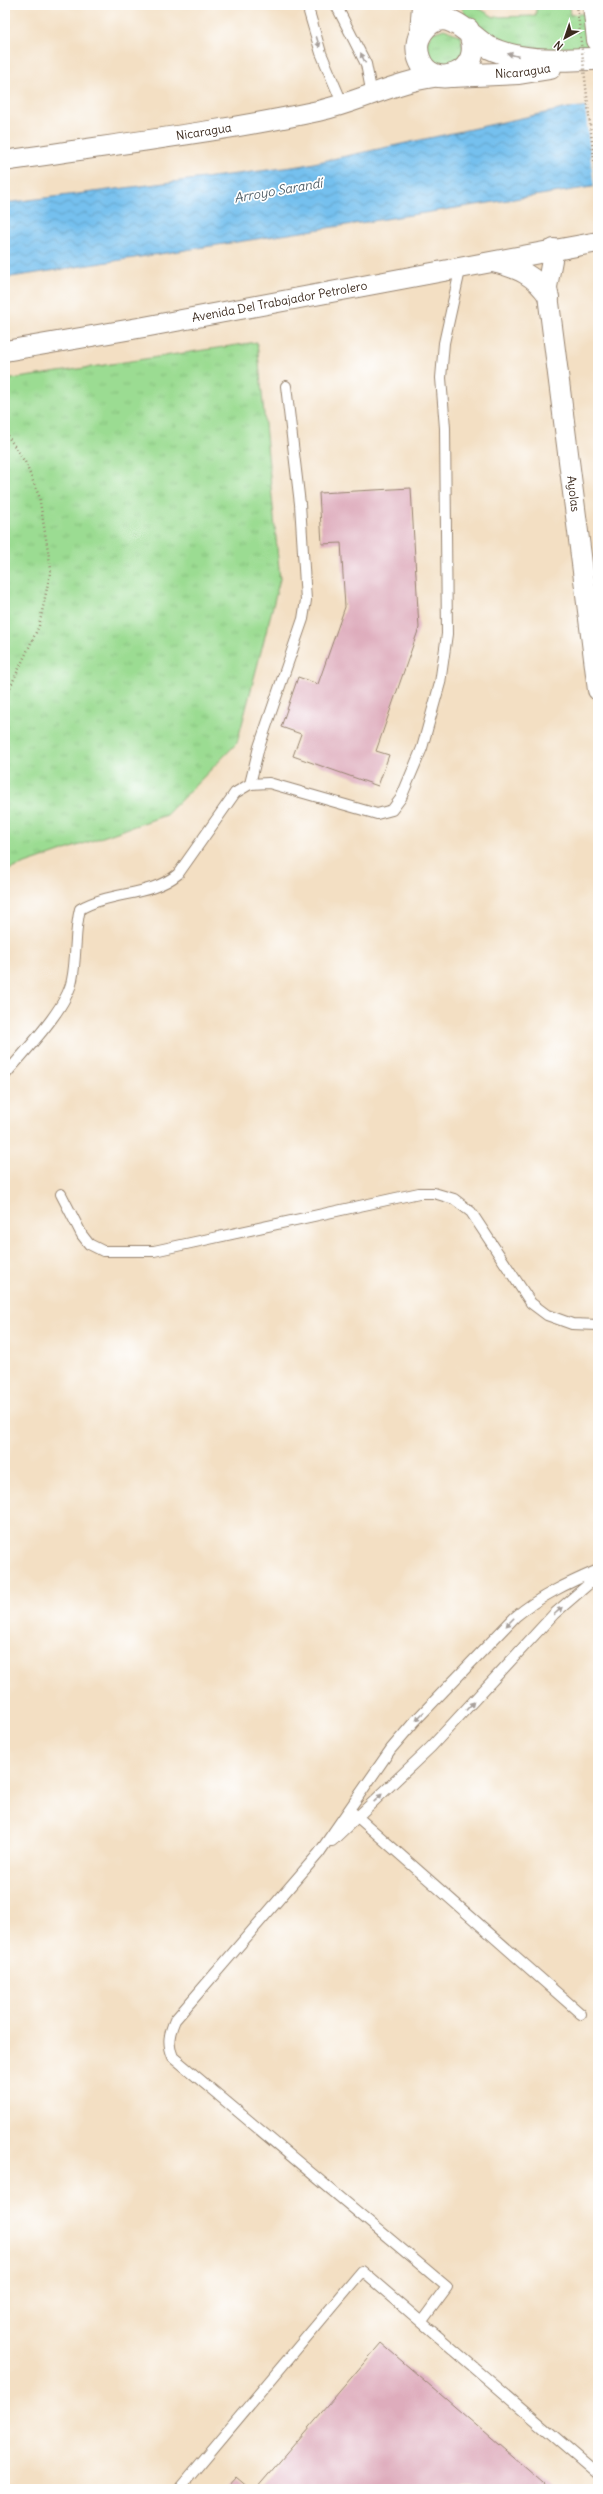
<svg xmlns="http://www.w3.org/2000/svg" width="603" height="2494" font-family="Delius,sans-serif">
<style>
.grass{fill:url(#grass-tufts);stroke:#6b8358}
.water{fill:url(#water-waves);stroke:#587586}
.pier{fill:#f3dfc3}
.building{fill:#deacbc}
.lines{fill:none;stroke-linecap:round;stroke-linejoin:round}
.service-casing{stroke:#978470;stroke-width:12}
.minor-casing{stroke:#978470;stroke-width:22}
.secondary-casing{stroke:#978470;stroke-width:24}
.motorway-casing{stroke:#978470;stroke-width:24}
.path{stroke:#978470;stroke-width:2.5;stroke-dasharray:1 3;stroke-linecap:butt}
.service{stroke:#fff;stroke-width:10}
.minor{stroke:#fff;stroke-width:20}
.secondary{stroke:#fff;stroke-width:22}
.motorway{stroke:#fff;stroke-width:22}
.path-bridge{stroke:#978470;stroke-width:2.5;stroke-dasharray:1 3;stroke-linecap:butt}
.oneway{fill:#a79f9a}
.labels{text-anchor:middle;stroke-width:3.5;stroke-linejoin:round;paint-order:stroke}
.street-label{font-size:12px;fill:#3b2a1e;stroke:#fff}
.water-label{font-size:13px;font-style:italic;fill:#4f5e67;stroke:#fff}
</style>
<defs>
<pattern id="grass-tufts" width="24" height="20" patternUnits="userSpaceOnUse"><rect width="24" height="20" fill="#9bdc92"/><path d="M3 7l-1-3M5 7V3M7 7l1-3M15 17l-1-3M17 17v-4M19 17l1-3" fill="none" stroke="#86bd7d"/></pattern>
<pattern id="water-waves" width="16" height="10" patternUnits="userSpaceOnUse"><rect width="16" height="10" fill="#74c0ee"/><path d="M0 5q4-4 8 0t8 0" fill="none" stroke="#609cc0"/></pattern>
</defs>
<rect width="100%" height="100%" fill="#fff"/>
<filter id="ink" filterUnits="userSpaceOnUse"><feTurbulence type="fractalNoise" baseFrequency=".025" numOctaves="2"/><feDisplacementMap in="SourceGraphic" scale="8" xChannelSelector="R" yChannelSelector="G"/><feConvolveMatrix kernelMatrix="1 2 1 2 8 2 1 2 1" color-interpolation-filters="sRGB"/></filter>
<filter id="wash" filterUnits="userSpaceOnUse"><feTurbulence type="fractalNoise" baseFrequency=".012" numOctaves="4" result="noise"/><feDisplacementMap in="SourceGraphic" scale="16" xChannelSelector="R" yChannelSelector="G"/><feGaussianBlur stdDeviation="0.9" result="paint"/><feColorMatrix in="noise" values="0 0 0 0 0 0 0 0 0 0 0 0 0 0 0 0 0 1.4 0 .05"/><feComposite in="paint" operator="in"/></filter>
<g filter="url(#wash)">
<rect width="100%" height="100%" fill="#f3dfc3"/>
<path class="grass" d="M461 5H473L494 17 536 16V5H569L570 15 598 12V48C557 49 477 57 461 5Z
M444 29 461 36 464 55 449 68 430 63 425 45 432 33Z
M257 342 280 579 237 743 166 815 5 871V380Z"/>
<path class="water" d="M598 106V186L5 278V203L300 166 568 108Z"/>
<path class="pier" d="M598 104V188H594L585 105Z"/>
<g id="blocks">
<path class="building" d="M411 488 419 628 376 751 389 755 378 786 293 756 301 734 281 727 298 677 318 684 345 607 341 543 322 544 319 493Z
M381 2343 550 2489H256Z
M236 2477 250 2489H225Z"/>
</g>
</g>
<g filter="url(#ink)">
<use href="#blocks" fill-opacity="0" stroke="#978470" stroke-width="1"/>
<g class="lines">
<defs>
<path id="service" d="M307 5 321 53 343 105
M336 5 366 64 372 95
M250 784 259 747 303 619 306 600 300 504 286 386
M5 1075C24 1052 67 1008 72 980 77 956 74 933 80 909 111 891 150 897 178 874L235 793 250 784 269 783 377 814 392 810 401 798 422 748 440 683 447 634 445 428 441 378 444 343 461 266
M61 1194 82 1235 89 1244 103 1251H154L419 1193H434L454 1199 471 1212 531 1303 547 1315 572 1324 598 1325
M353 1813 581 2014
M332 1841 431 1747 554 1614 598 1576
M422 2321 447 2287 173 2057C167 2043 169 2034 175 2020L319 1853 391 1749 415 1721 515 1617C540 1596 568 1583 598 1570
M179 2489 362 2271 598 2474"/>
<g id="minor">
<path id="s1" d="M5 161C109 145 215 133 318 111 361 102 399 79 443 76"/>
<path id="s2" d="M554 249 547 287 598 690"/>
<path d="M493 262C518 268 535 275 549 297"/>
<path id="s3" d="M5 351 144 327 598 242"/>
</g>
<g id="secondary">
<path d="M468 30C490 73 431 94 419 58 416 49 417 39 422 32 445 0 468 36 488 47 498 52 509 55 520 57 544 62 569 59 593 59"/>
<path d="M421 33 423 5"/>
<path id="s4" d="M452 76 519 73 550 68"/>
</g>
<path id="motorway" d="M594 5 598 40"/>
</defs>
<use href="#service" class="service-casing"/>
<use href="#minor" class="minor-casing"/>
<use href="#secondary" class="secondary-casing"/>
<use href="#motorway" class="motorway-casing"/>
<path class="path" d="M5 432 25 462 39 496 51 569 39 626 5 698"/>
<use href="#service" class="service"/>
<use href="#minor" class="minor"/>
<use href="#secondary" class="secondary"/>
<use href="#motorway" class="motorway"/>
<path class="path-bridge" d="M577 5 598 197"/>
</g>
<defs><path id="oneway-solid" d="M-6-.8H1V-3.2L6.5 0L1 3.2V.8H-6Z"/></defs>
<g class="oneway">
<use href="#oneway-solid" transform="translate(318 42) rotate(73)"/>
<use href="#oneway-solid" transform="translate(513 55) rotate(-166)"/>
<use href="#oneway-solid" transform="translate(363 58) rotate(-115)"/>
<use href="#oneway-solid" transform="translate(558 1611) rotate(-42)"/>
<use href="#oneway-solid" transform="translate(510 1622) rotate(134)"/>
<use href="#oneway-solid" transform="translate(470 1706) rotate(-47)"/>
<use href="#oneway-solid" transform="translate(420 1716) rotate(134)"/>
<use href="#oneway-solid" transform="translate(378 1798) rotate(-43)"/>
</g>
</g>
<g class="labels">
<g class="street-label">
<text dy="4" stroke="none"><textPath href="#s4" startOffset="71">Nicaragua</textPath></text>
<text dy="4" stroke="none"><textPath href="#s1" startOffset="201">Nicaragua</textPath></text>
<text dy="4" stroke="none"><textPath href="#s3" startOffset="279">Avenida Del Trabajador Petrolero</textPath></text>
<text dy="4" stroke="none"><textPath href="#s2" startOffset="247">Ayolas</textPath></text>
</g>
<g class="water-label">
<text transform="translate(278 190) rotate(-10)" y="5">Arroyo Sarandí</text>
</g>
</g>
<rect width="603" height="2494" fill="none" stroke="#fff" stroke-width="20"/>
<g transform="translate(565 38) rotate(220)" stroke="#ffffff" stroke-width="3" paint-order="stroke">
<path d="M0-3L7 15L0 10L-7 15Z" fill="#3b2a1e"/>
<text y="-6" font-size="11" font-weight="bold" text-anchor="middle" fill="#3b2a1e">N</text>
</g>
</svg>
